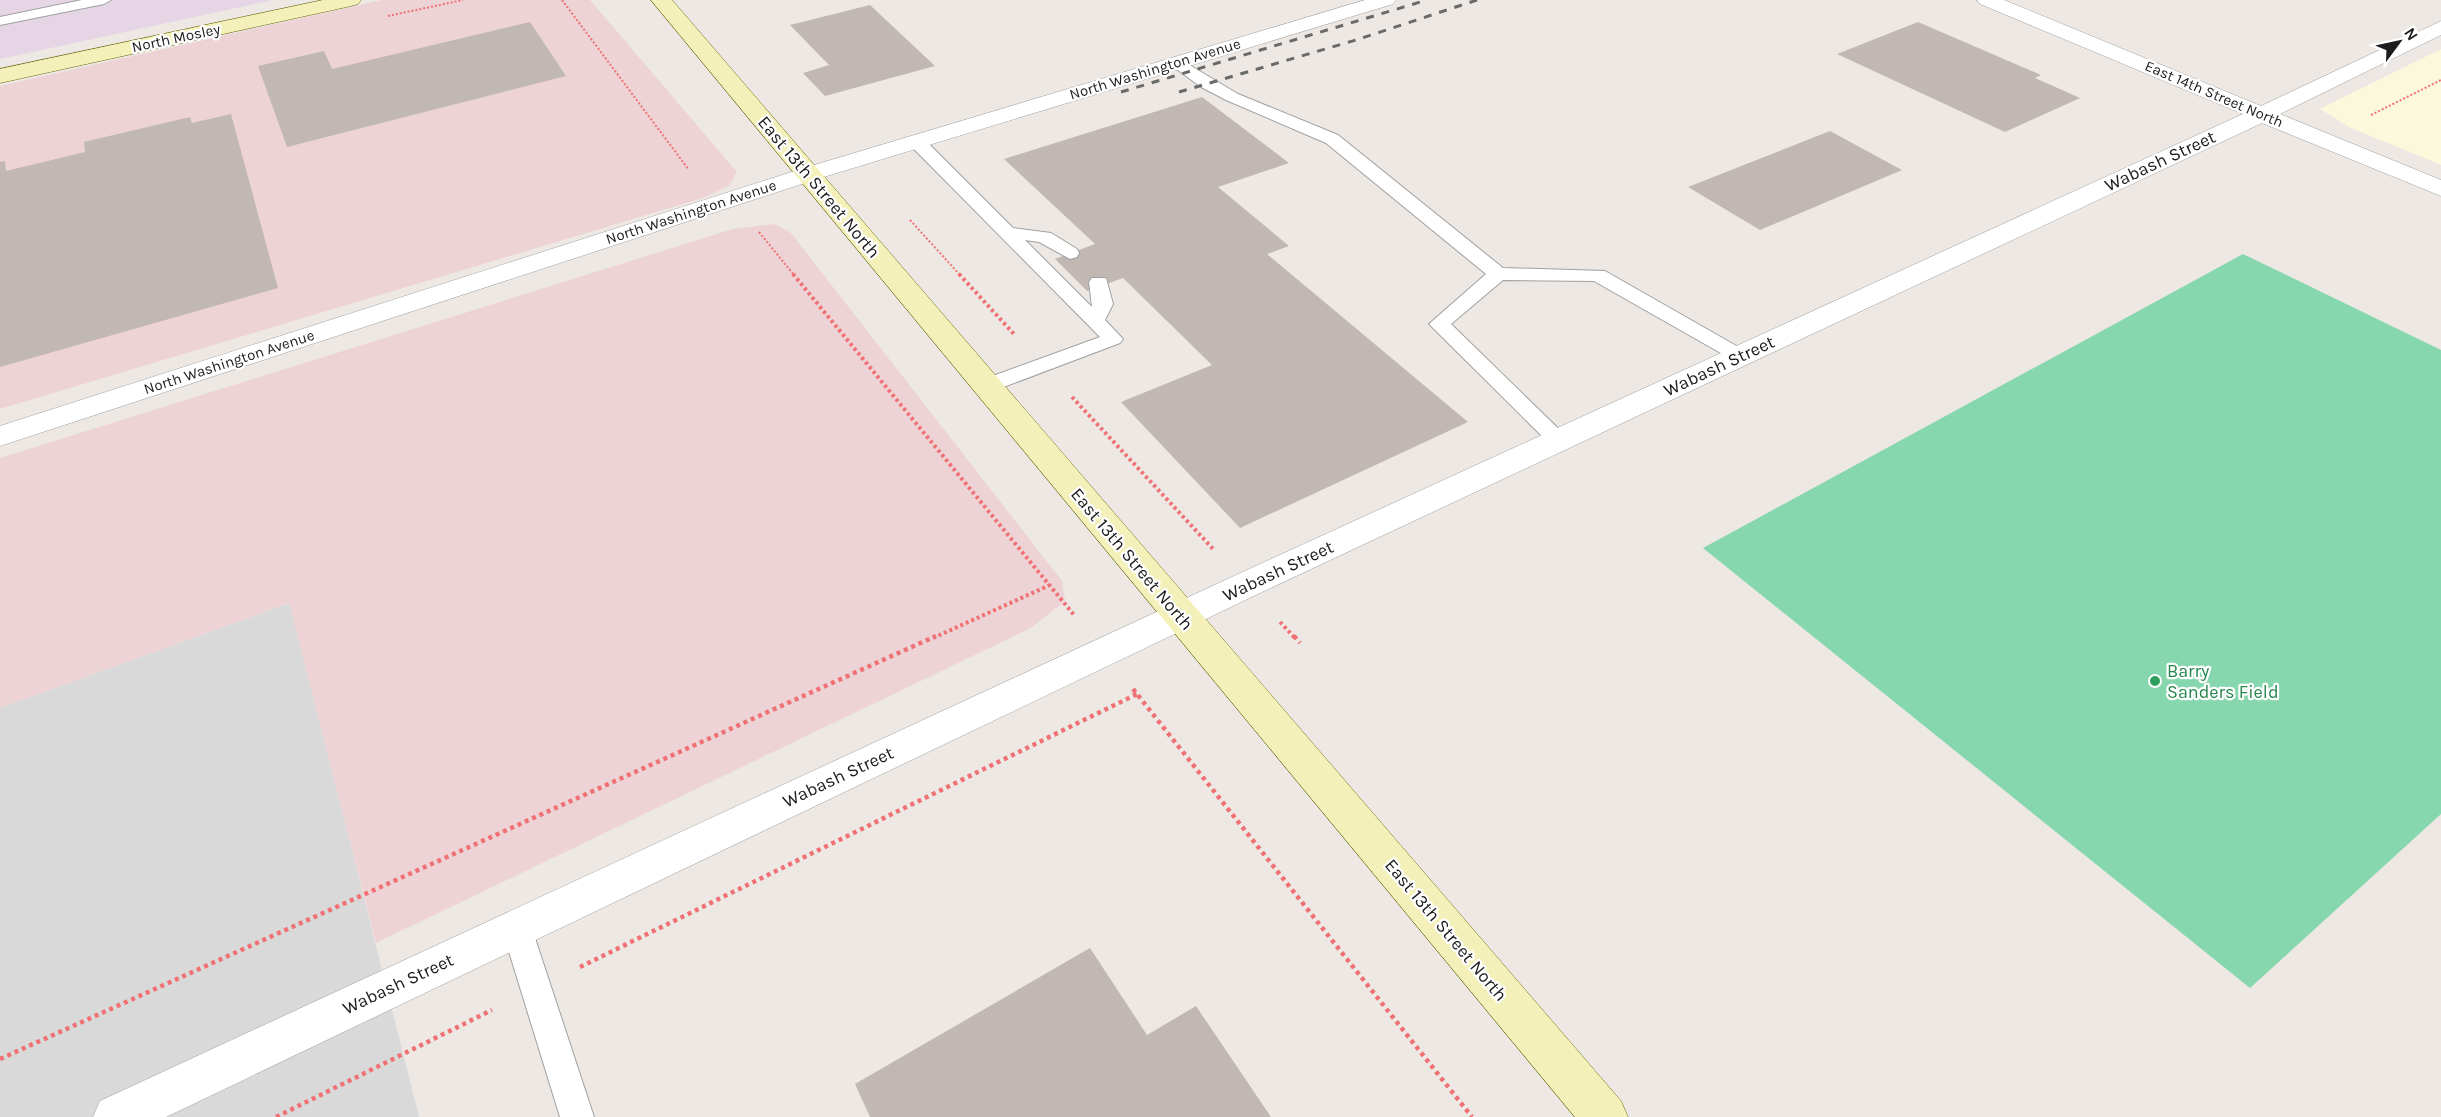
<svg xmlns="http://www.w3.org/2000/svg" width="2441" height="1117" font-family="Karla,sans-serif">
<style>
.residential{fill:#dad9d9}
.commercial{fill:#edd3d5}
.industrial{fill:#e6d5e5}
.education{fill:#fcf8dc}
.pitch{fill:#86d7ae}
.building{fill:#c1b7b3}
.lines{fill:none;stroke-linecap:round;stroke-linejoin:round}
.lane-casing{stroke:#a0a0a0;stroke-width:2}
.street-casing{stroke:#a0a0a0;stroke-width:1}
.secondary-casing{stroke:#6a690c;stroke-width:1}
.path-far2{stroke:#ef7174;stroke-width:2;stroke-dasharray:2 2;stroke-linecap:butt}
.path-far1{stroke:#ef7174;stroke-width:4;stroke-dasharray:3 3;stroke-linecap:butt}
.path{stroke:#ef7174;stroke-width:4.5;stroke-dasharray:4 4;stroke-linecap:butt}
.lane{fill:#fff;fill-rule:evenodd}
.street{fill:#fff;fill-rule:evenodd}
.secondary{fill:#f4f0b9;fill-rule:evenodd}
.rail{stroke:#6a6a6a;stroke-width:3;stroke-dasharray:8 8;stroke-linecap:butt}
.leisure-dot{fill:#2e9e5b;stroke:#fff;stroke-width:2}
.labels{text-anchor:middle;stroke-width:4.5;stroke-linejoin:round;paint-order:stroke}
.far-street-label{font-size:15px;fill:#1c1c1c;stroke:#fff}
.street-label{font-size:18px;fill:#1c1c1c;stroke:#fff}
.leisure-label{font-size:18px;fill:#27864d;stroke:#fff;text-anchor:start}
</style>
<rect width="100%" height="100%" fill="#ede8e3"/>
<path class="residential" d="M290 603 419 1117H0V708Z"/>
<path class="commercial" d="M382 0H590L737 172 729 186 703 198 0 409V86Z
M775 224 791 233 1062 581 1065 601 1031 628 376 943 289 603 0 708V458L733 229Z"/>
<path class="industrial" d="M0 0H273L0 59Z"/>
<path class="education" d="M2441 49V165L2349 127 2320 109Z"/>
<path class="pitch" d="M2243 254 2441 350V814L2250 988 1703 548Z"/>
<path class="building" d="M870 5 935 66 825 96 803 73 829 65 790 25Z
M530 22 566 76 287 147 258 66 324 51 332 69Z
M1918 22 2041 75 2035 78 2080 98 2005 132 1837 54Z
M1202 97 1289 163 1218 187 1289 246 1267 254 1468 422 1240 528 1121 402 1212 365 1123 278 1087 291 1055 259 1095 244 1004 159Z
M231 114 278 288 0 367V162L5 161 6 171 85 152 84 142 190 117 192 123Z
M1830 131 1902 170 1760 230 1688 187Z
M1090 948 1147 1035 1196 1006 1271 1117H870L855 1084Z"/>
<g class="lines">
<defs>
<path id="lane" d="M82 0H111L104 4 0 25V17Z
M1176 57 1238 94 1338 135 1503 268 1605 271 1747 352 1750 356 1747 360 1740 362 1733 360 1594 281 1503 280 1451 324 1570 440 1567 445 1559 447 1551 445 1429 324 1486 274 1326 143 1226 100 1201 87 1171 65 1168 62Z
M916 136 922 137 1013 228 1051 233 1077 249 1079 253 1077 257 1070 259 1039 242 1025 240 1092 307 1089 282 1092 278H1106L1113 304 1105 320 1123 339 1120 343 993 391 986 393 979 391 975 386 979 381 1100 337 910 145 908 141Z
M517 915 528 919 532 929 594 1117H560L502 929 506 919Z"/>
<path id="street" d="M1365 0H1396L1393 4 817 179 0 446V426L801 169Z
M1977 0H2004L2261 106 2441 21V35L2280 114 2441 180V196L2262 123 1258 594 166 1117H93L100 1101 1234 576 2243 114 1980 4Z"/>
<path id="secondary" d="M323 0H361L358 4 351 6 0 83V69Z
M651 0H672L1621 1101 1628 1117H1575Z"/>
</defs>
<use href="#lane" class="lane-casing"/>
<use href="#street" class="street-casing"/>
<use href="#secondary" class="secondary-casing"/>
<path class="path-far2" d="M562 0 689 170
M388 16 463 0
M2371 115 2441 80
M910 220 960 275
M759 232 794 275"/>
<path class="path-far1" d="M793 274 1074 615
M959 274 1014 334
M1072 397 1214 550
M1280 622 1295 638
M933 638 1050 585"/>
<path class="path" d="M1294 636 1300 643
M1133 689 1472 1117
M580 967 1137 694
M0 1059 936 636
M276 1117 492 1010"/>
<use href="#lane" class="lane"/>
<use href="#street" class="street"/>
<use href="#secondary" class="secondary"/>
<path class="rail" d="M1121 92 1427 0
M1179 92 1356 40 1477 0"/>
</g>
<circle class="leisure-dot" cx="2155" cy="681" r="6"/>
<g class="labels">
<g class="far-street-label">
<text transform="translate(176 38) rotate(-12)" y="5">North Mosley</text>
<text transform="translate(1155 69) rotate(-17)" y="5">North Washington Avenue</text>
<text transform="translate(2214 94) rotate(23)" y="5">East 14th Street North</text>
<text transform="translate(691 212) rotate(-18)" y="5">North Washington Avenue</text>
<text transform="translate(229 362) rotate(-18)" y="5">North Washington Avenue</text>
</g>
<g class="street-label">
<text transform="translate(2160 161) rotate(-25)" y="6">Wabash Street</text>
<text transform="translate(819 187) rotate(50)" y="6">East 13th Street North</text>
<text transform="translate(1719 366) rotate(-25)" y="6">Wabash Street</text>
<text transform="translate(1132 559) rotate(50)" y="6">East 13th Street North</text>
<text transform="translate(1278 571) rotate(-25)" y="6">Wabash Street</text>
<text transform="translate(838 777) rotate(-25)" y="6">Wabash Street</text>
<text transform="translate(1446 930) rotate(50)" y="6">East 13th Street North</text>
<text transform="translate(398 984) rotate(-25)" y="6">Wabash Street</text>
</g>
<g class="leisure-label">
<text x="2167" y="677">Barry<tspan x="2167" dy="21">Sanders Field</tspan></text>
</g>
</g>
<g transform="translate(2399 42) rotate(57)" stroke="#ffffff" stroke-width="4.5" paint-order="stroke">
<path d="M0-4.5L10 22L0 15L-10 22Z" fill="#1c1c1c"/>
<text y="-9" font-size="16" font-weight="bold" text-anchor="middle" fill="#1c1c1c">N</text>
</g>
</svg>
